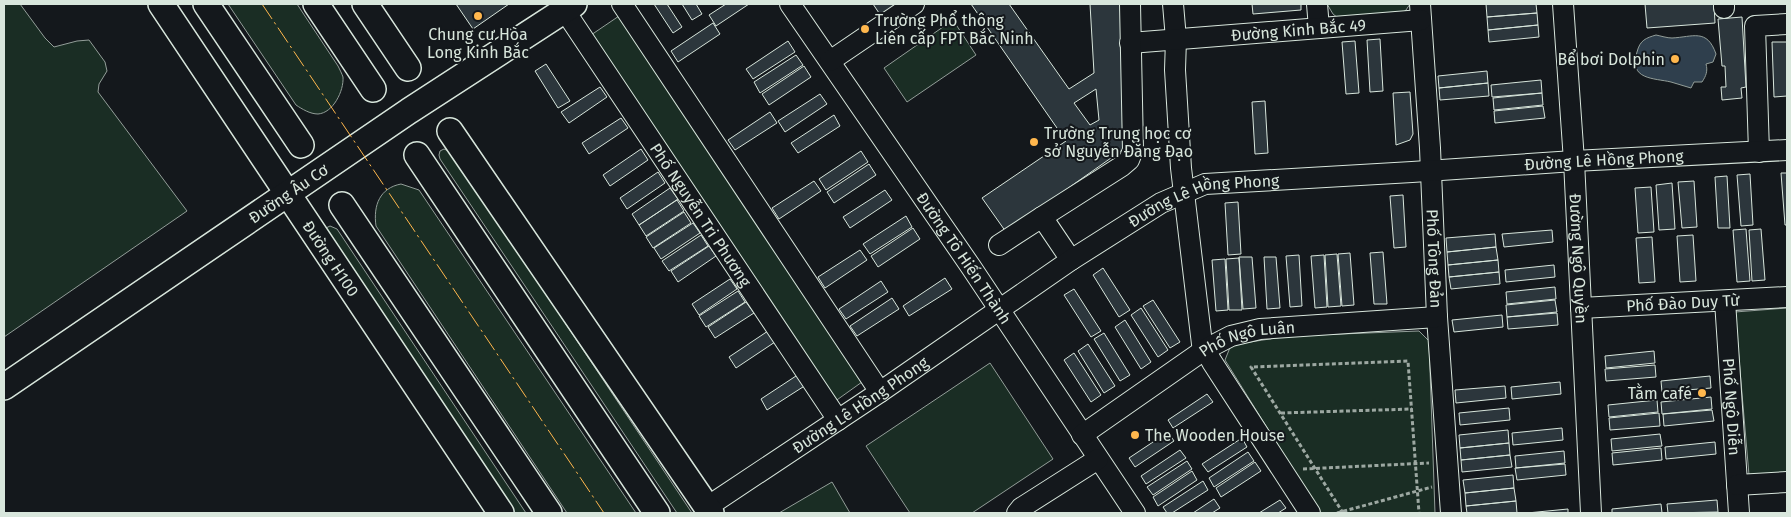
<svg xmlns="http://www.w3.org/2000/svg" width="1791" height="517" font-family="'Fira Sans',sans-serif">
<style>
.green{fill:#1a2d24;stroke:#939e99}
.water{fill:#2f3f4d;stroke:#939e99}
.building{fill:#2c363c;stroke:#d8e6dc;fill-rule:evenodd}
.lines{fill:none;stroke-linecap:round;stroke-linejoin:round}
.minor-casing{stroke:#d8e6dc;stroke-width:22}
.major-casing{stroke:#d8e6dc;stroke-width:28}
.path{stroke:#9da8a2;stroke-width:3;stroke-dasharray:4 2.5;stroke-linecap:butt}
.minor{stroke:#14181c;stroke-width:20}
.major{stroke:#14181c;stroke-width:25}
.power{stroke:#ffb74d;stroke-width:1;stroke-dasharray:18 4 2.5 4;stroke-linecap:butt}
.poi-dot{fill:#ffb74d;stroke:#14181c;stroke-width:2}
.labels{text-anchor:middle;stroke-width:4;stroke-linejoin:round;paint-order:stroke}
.poi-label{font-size:16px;fill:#d8e6dc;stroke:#14181c;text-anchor:start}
.street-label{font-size:16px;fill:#d8e6dc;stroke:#14181c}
</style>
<rect width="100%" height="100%" fill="#14181c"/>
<path class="green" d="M4 4H20L45 38 54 47 77 41 89 40 105 62 107 71 99 84 98 92 187 211 4 337Z
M228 4H297L338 66C340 70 342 74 343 77 344 91 333 113 318 114 310 114 302 109 296 105Z
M1327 4H1410L1406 10 1399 16 1338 18 1333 14Z
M619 16 862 382 834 402 591 35Z
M953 20 976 55 907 102 884 68Z
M444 149 451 152 692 513H677L440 159 439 155 440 151Z
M401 184 419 190 636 513H567L376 226C373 205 380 188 401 184Z
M330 226 337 229 526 513H512L325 232 326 228Z
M1787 308V473L1749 475 1735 312Z
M1419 331 1429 341 1435 513H1320L1225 360 1231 345 1289 336Z
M990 363 1053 459 972 513H910L866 446Z
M832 482 850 513H779Z"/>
<path class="water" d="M1656 35C1661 36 1667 38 1672 38 1693 37 1707 28 1716 54L1713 62 1706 64C1708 71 1706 76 1702 82H1694L1691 88C1684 86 1678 84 1671 82 1654 78 1628 80 1637 52 1640 40 1646 38 1656 35Z"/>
<path class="building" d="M456 4H509L473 29Z
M654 4H667L682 27 673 33Z
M682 4H696L702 14 692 20Z
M726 4H749L716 26 709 15Z
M873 4H925L889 28Z
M971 4H1009L1069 89 1094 73 1090 4H1120L1128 146 1006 232 982 198 1066 141ZM1096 89 1099 120 1090 125 1074 103Z
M1252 4H1301V10L1253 14Z
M1486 4H1536L1537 13 1487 17Z
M1645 4H1714L1715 23 1647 28Z
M1537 13 1538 25 1488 30 1487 17Z
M1742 17 1746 87 1741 88 1742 98 1722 100 1721 87H1726L1725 66H1722L1718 19Z
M713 23 720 34 678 62 671 51Z
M1538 25 1539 37 1489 42 1488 30Z
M1380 39 1383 91 1370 92 1367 40Z
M788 41 795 52 753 79 746 69Z
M1355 41 1359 93 1346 94 1342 42Z
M1772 42H1787V96L1774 97Z
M796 55 803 65 760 93 754 82Z
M546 64 570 101 558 108 535 71Z
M804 66 811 77 769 105 762 94Z
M1487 71 1488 83 1439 88 1438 76Z
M1541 80 1542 93 1492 97 1491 85Z
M1488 83 1489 96 1440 100 1439 88Z
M600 87 607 97 569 123 561 112Z
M1410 92 1413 134 1410 140 1396 145 1393 93Z
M1542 93 1543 105 1494 110 1493 98Z
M820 94 827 104 785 132 778 121Z
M1265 101 1268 153 1255 154 1252 102Z
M1543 106 1545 118 1495 123 1494 111Z
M770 112 777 123 735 150 728 140Z
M834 115 840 126 798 153 791 143Z
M621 118 628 128 589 154 582 143Z
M641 149 648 160 610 186 603 175Z
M861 151 868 162 826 190 819 179Z
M869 164 876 175 834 203 827 192Z
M658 172 665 183 627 209 620 198Z
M1781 173H1787V225H1785Z
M1750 174 1753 225 1741 226 1737 175Z
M1727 176 1730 228H1718L1715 177Z
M814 181 821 191 779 219 772 208Z
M1694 181 1697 227 1682 228 1678 182Z
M1672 183 1675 229 1659 230 1656 185Z
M1651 187 1654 232 1638 233 1635 188Z
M670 188 678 199 639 225 632 214Z
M885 190 892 200 850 228 843 217Z
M1403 195 1406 247 1394 248 1390 196Z
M677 200 684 211 646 236 639 225Z
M1238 202 1241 254 1228 255 1225 203Z
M684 212 691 223 653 248 646 237Z
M906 216 912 227 870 254 863 244Z
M693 223 700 233 661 259 654 248Z
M913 228 920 239 878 267 871 256Z
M1746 229 1750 281 1737 282 1733 230Z
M1761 229 1765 280 1752 281 1749 230Z
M1552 230 1553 242 1504 247 1502 234Z
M1495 234 1496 247 1447 252 1446 238Z
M701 235 708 246 669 271 662 261Z
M1693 235 1696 281 1680 282 1677 236Z
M1652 237 1655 282 1639 283 1636 238Z
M709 246 716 256 678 282 671 271Z
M1496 247 1498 260 1448 265 1447 252Z
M860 250 867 260 825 288 818 277Z
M1383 252 1387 304H1374L1370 253Z
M1350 253 1354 305 1342 306 1338 254Z
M1337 254 1341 306 1328 307 1325 255Z
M1299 255 1302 306 1290 307 1286 256Z
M1324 255 1327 307 1315 308 1311 256Z
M1239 257H1252L1256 308 1243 309Z
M1264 257H1276L1280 308 1267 309Z
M1239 258 1242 310H1229L1226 259Z
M1225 259 1228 310 1216 311 1212 260Z
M1498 260 1499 272 1449 277 1448 265Z
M1554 265 1555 277 1506 282 1505 270Z
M1103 268 1130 310 1119 317 1093 275Z
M1499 272 1500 284 1451 289 1449 277Z
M945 278 952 289 909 316 903 306Z
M730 279 737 289 699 315 692 304Z
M881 281 888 292 846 319 839 309Z
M1555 287 1556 299 1507 304 1506 292Z
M1074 289 1101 331 1091 337 1064 295Z
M738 291 745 302 706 327 699 316Z
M892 298 899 309 857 336 850 326Z
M1153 300 1180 342 1170 348 1143 306Z
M1555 300 1557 312 1507 317 1506 305Z
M746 302 754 313 715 338 708 327Z
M1141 308 1168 350 1158 357 1131 315Z
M1557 313 1558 325 1508 329 1507 317Z
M1502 315 1503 327 1454 332 1452 320Z
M1125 320 1151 362 1141 369 1115 327Z
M768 331 775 342 736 368 729 357Z
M1104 333 1130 375 1120 381 1094 339Z
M1088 344 1115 386 1104 393 1078 351Z
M1654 351 1655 363 1606 368 1605 356Z
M1074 353 1101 395 1091 402 1064 360Z
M1655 365 1656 377 1606 381 1605 369Z
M799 374 806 385 767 410 761 399Z
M1710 376 1711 388 1662 392 1661 381Z
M1560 382 1561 394 1512 399 1511 387Z
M1505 386 1506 398 1456 403 1455 390Z
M1207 394 1213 402 1173 428 1168 420Z
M1711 397 1712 409 1662 414 1661 402Z
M1657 400 1658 412 1609 417 1608 405Z
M1509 408 1510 420 1460 425 1459 413Z
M1712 410 1714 421 1664 426 1663 414Z
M1659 413 1660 426 1610 430 1609 418Z
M1562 428 1563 440 1513 445 1512 433Z
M1508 430 1509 443 1460 448 1459 435Z
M1168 432 1174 441 1135 467 1129 458Z
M1660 434 1662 446 1612 451 1611 439Z
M1242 438 1247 447 1208 472 1202 464Z
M1715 442 1716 454 1666 459 1665 447Z
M1509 443 1510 455 1461 460 1460 448Z
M1661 448 1662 460 1613 465 1612 453Z
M1180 450 1186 458 1146 484 1141 476Z
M1564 451 1565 463 1516 468 1515 456Z
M1248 452 1254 461 1214 487 1209 478Z
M1510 455 1512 467 1462 472 1461 460Z
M1187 461 1192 469 1153 495 1147 487Z
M1255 462 1261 471 1221 497 1216 488Z
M1565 464 1566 475 1517 480 1515 468Z
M1192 471 1197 480 1158 506 1153 497Z
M1513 475 1514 488 1465 493 1463 480Z
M1203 481 1208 490 1172 513H1167L1163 507Z
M1514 488 1516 501 1466 506 1465 493Z
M1214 499 1220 508 1212 513H1193Z
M1280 500 1286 508 1278 513H1259Z
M1717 500 1718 512 1668 513 1667 504Z
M1516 501 1517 513H1467L1466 506Z
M1661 504 1662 513H1612V509Z
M1568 509V513H1527Z"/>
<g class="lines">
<defs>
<g id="minor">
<path d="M622 4 880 392"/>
<path id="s1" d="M790 4 971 267 1135 513"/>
<path d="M1173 4 1176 39 1175 70 1181 168 1202 344 1212 362 1310 513"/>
<path d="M1317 4 1319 28"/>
<path id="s2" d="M1420 4 1430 148 1437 317 1451 513"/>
<path id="s3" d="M1563 4 1574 161 1591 513"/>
<path d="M1724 4V8"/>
<path id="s4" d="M565 11 838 420"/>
<path id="s5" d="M1130 43 1421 20"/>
<path d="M830 61 914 4"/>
<path d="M1759 152 1755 26 1787 24"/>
<path d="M1042 217 1122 166 1129 160 1133 150 1130 4"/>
<path d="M999 245 1042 217 1071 260"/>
<path id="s6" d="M1725 301 1739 513"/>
<path id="s7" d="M1581 308 1787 297"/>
<path id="s8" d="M1082 435 1204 350 1231 336 1260 329 1437 317"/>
<path d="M1737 485 1787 482"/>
<path id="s9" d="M707 507 880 392 1071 260 1161 203 1205 184 1412 172 1574 161 1787 150"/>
<path d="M1017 513 1021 508 1098 459"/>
</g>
<g id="major">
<path id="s10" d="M161 4 501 513"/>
<path d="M206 4 301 145"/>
<path d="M316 4 373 89"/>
<path d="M365 4 408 68"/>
<path d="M450 131 711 513"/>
<path d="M417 155 657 513"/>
<path d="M342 205 549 513"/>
<path id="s11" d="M4 387 409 111 574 4"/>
</g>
</defs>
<use href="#minor" class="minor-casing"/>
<use href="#major" class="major-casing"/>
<path class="path" d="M1281 413 1412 409
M1303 469 1429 463
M1337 513 1432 487
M1343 513 1251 367 1408 361 1419 513"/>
<use href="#minor" class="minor"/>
<use href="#major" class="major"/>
<path class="power" d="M262 4 604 513"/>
</g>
<g class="poi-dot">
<circle cx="478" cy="16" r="5"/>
<circle cx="865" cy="29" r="5"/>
<circle cx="1675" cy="59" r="5"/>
<circle cx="1034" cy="142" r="5"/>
<circle cx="1702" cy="393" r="5"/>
<circle cx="1135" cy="435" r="5"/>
</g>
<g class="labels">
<g class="poi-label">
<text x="875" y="26">Trường Phổ thông<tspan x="875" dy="18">Liên cấp FPT Bắc Ninh</tspan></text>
<text x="478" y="40" text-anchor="middle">Chung cư Hòa<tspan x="478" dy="18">Long Kinh Bắc</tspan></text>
<text x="1665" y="65" text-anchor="end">Bể bơi Dolphin</text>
<text x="1044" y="139">Trường Trung học cơ<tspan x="1044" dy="18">sở Nguyễn Đăng Đạo</tspan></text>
<text x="1692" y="399" text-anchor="end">Tằm café</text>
<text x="1145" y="441">The Wooden House</text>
</g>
<g class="street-label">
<text dy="6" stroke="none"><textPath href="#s5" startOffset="169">Đường Kinh Bắc 49</textPath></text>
<text dy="6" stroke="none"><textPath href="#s9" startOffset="994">Đường Lê Hồng Phong</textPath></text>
<text dy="6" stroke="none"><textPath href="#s11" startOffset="344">Đường Âu Cơ</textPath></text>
<text dy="6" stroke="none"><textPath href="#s9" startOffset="589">Đường Lê Hồng Phong</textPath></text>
<text dy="6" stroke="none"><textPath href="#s4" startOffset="245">Phố Nguyễn Tri Phương</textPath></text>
<text dy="6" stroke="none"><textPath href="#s1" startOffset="308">Đường Tô Hiến Thành</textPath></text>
<text dy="6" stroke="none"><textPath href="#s3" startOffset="255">Đường Ngô Quyền</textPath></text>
<text dy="6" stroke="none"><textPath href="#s10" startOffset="306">Đường H100</textPath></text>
<text dy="6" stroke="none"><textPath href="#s2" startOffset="255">Phố Tông Đản</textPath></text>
<text dy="6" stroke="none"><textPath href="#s7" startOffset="102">Phố Đào Duy Từ</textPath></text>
<text dy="6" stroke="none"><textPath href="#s8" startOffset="194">Phố Ngô Luân</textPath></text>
<text dy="6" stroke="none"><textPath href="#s9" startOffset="184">Đường Lê Hồng Phong</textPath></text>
<text dy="6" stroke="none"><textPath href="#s6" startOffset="106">Phố Ngô Diễn</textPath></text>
</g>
</g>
<rect width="1791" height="517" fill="none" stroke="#d8e6dc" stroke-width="10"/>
</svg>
